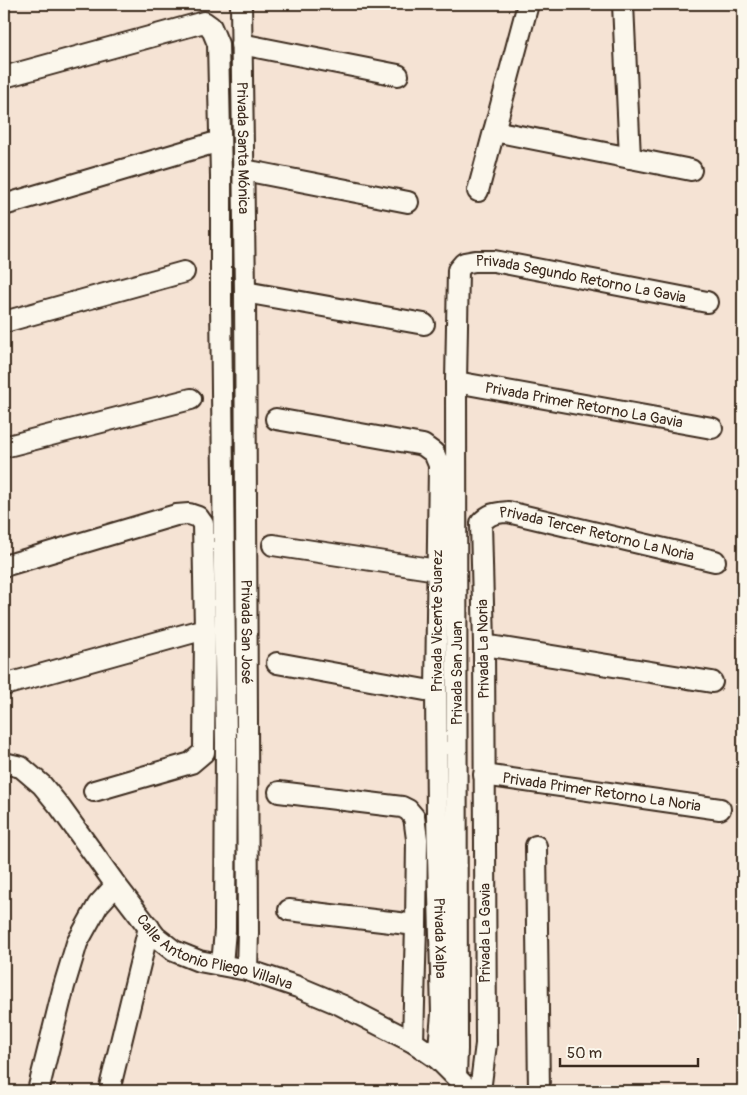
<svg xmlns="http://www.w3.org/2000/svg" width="747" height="1095" font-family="Pangolin,sans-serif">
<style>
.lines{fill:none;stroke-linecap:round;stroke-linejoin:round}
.minor-casing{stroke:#3b2a1e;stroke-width:24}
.minor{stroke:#fbf7ec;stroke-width:20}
.labels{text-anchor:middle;stroke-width:4;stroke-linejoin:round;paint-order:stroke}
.street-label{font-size:15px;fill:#3b2a1e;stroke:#fbf7ec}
</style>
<rect width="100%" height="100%" fill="#f5e3d4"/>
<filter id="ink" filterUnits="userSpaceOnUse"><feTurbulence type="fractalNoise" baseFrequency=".02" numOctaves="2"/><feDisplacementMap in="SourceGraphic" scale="10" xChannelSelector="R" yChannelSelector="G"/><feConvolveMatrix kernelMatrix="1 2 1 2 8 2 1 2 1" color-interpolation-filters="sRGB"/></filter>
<g filter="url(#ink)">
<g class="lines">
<defs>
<g id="minor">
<path id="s1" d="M241 4 245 292 248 932 247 970"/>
<path d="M623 4 630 158"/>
<path d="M241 44 398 75"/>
<path d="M4 77 204 22 211 27 218 44 221 176V302L226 742 225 930 222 965"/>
<path d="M494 131 691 170"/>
<path d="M244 170 408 202"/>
<path d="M478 191 528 4"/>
<path d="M4 205 220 141"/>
<path d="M245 292 424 324"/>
<path d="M4 322 184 272"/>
<path id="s2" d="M456 382 712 428"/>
<path id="s3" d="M276 419 423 445 434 453 439 465 436 692 437 816 442 1014 438 1059"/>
<path d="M4 447 191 399"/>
<path d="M273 545 437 570"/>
<path d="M4 566 176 515 189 514 198 517 203 524 205 629 204 752 191 763 94 791"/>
<path d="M484 645 712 682"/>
<path d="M277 663 436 692"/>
<path d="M4 685 205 629"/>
<path id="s4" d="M4 763 21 767 42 785 60 807 116 885 156 937 174 951 199 961 247 970 298 987 341 1005 413 1042 438 1059 470 1091"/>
<path id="s5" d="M484 775 720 809"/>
<path d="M279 792 402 807 408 810 414 817 417 839 416 925 413 1042"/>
<path d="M536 846 539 1091"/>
<path d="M289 910 416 925"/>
<path id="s6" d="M456 1076 457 1049 456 382 458 270 464 263 475 261H494L707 302"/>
<path d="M38 1091 64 986 77 943 98 905 116 885"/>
<path d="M109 1091 149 927"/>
<path id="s7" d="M480 1091 486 1044 484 645 481 523C490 513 495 513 508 512L715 561"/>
</g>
</defs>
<use href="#minor" class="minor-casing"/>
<use href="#minor" class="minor"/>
</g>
</g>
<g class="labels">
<g class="street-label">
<text dy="5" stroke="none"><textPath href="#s1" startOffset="144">Privada Santa Mónica</textPath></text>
<text dy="5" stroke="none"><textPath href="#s6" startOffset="934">Privada Segundo Retorno La Gavia</textPath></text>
<text dy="5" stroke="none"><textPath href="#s2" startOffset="130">Privada Primer Retorno La Gavia</textPath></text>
<text dy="5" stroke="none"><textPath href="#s7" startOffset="690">Privada Tercer Retorno La Noria</textPath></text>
<text transform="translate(437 621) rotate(-90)" y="5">Privada Vicente Suarez</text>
<text dy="5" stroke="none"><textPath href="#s1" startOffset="628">Privada San José</textPath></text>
<text transform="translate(483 649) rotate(-91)" y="5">Privada La Noria</text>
<text transform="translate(457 673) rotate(-90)" y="5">Privada San Juan</text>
<text dy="5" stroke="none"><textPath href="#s5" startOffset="119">Privada Primer Retorno La Noria</textPath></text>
<text transform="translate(485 933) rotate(-90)" y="5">Privada La Gavia</text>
<text dy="5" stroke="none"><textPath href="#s3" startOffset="649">Privada Xalpa</textPath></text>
<text dy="5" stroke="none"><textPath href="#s4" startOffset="295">Calle Antonio Pliego Villalva</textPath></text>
</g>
</g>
<rect width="747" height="1095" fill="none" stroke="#fbf7ec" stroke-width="20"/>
<rect x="10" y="10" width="727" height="1075" fill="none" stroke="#3b2a1e" stroke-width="2" filter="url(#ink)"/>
<path d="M560 1058v8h138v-8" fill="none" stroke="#3b2a1e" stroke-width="2.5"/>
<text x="567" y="1058" font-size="15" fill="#3b2a1e" stroke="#fbf7ec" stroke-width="4" paint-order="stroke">50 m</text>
</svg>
